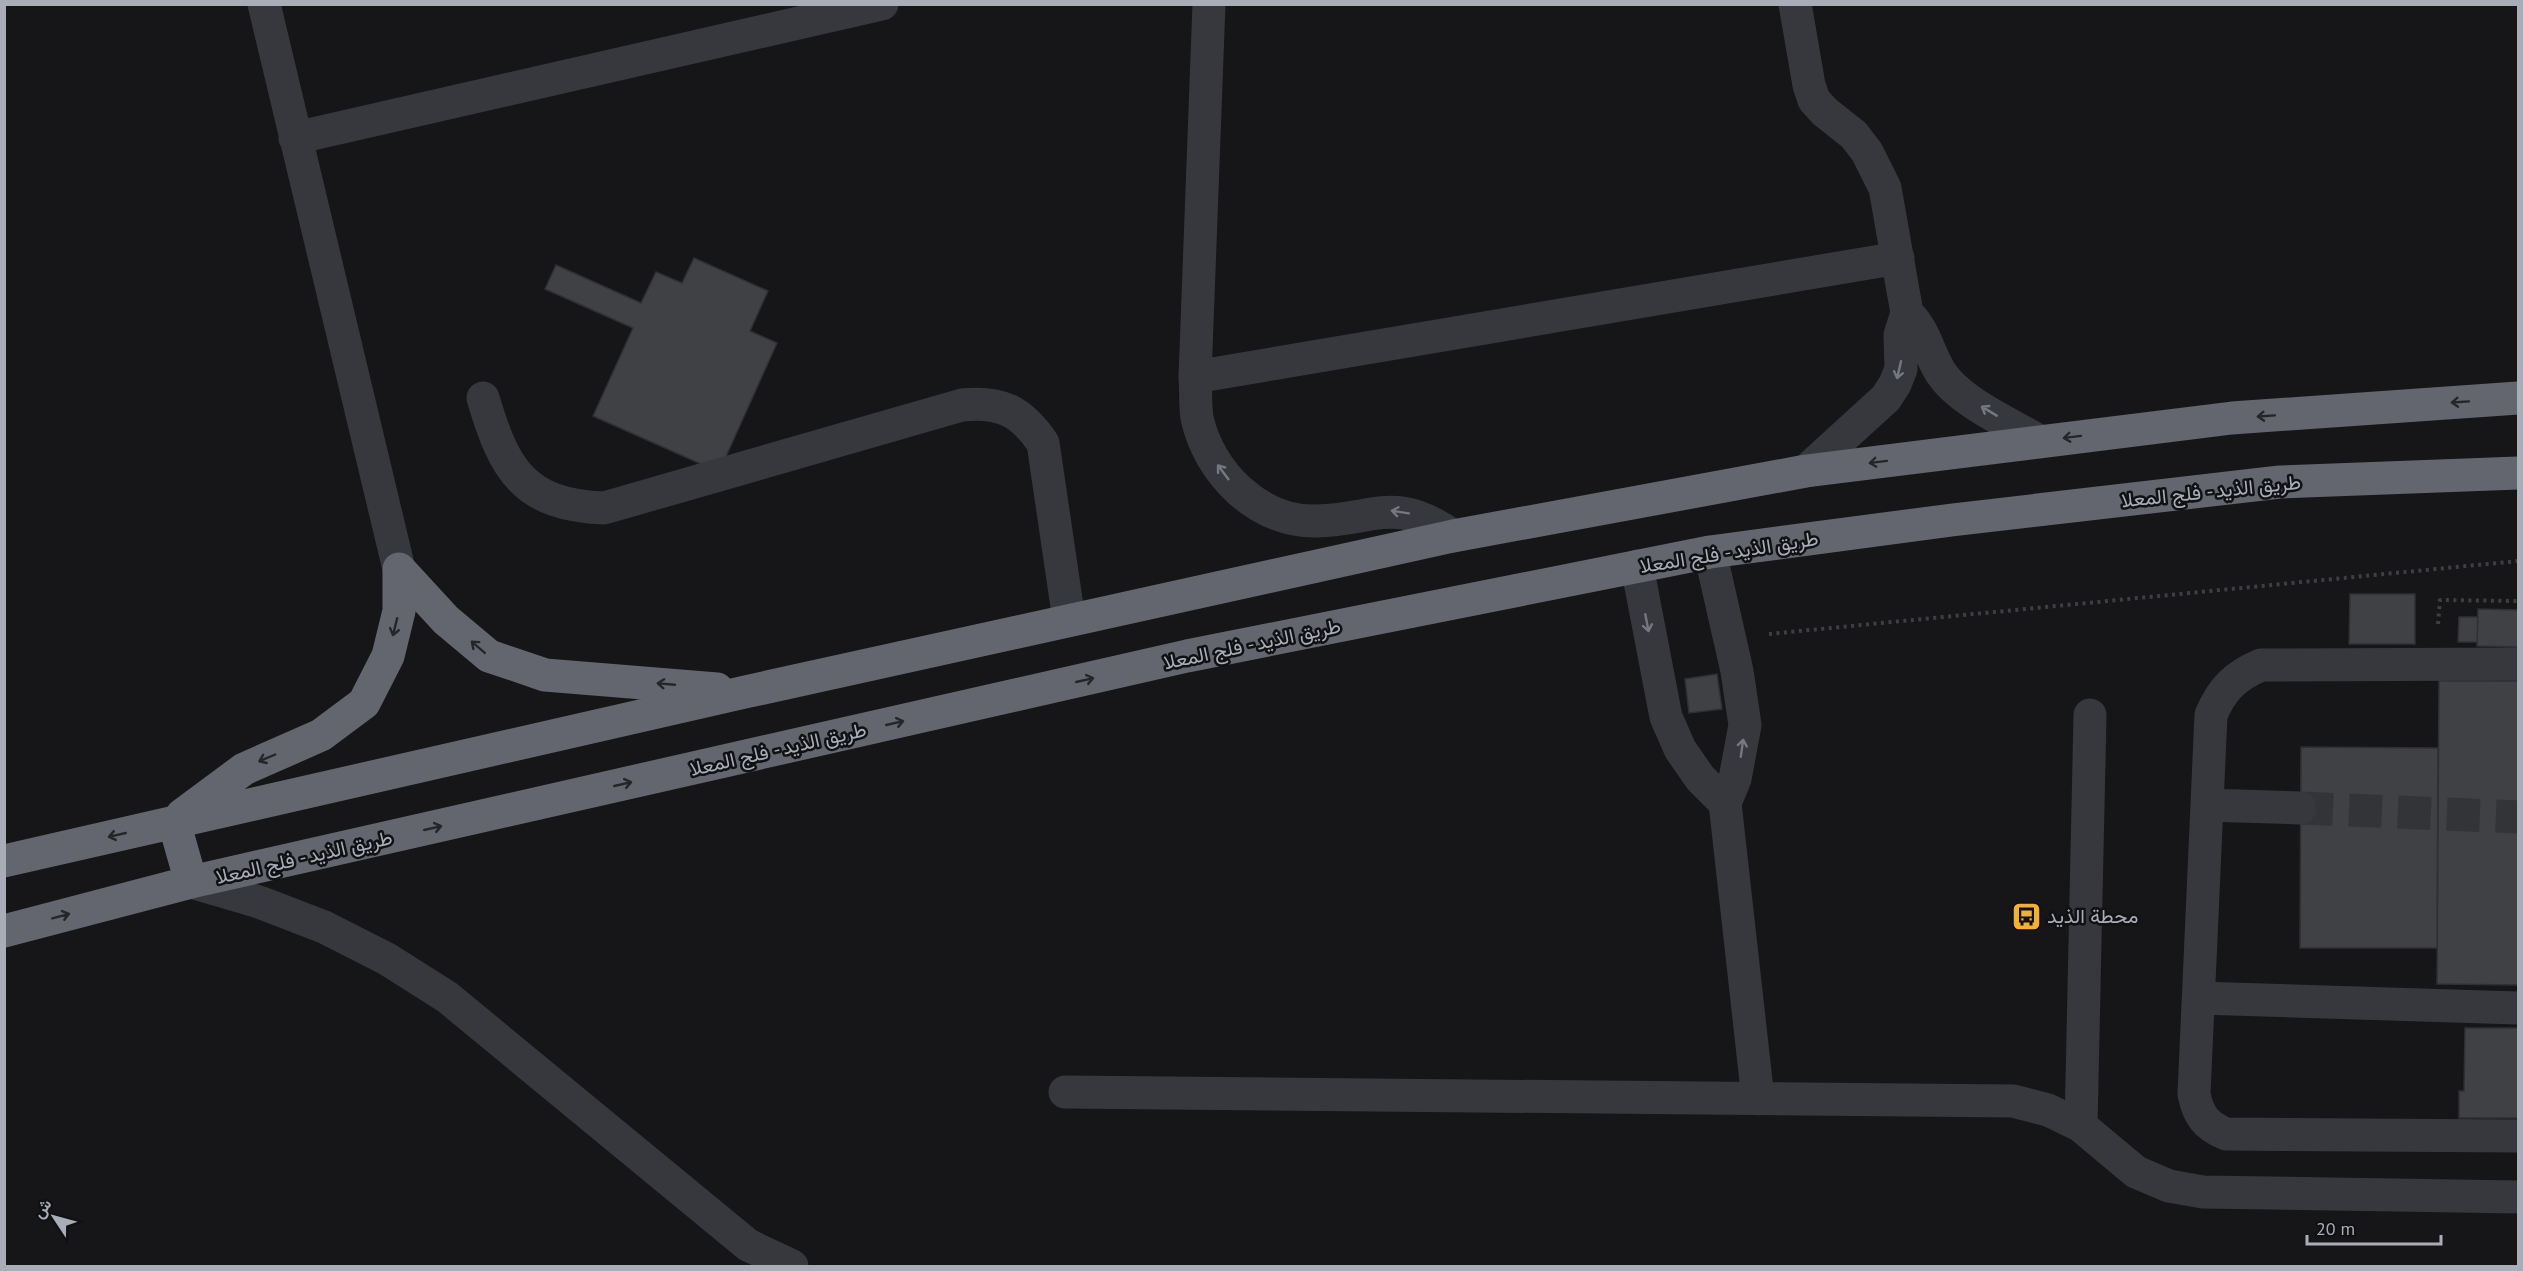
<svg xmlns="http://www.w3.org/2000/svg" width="2523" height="1271" font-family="'PT Sans',Vazirmatn,sans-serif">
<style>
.building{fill:#404145;stroke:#303034;stroke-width:1.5}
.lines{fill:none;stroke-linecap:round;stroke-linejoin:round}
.minor-tunnel{stroke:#333438;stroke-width:33;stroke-dasharray:33 16;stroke-linecap:butt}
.path{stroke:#3d3f44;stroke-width:4;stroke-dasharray:3 4.5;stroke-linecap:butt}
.minor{stroke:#37383d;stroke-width:33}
.highway{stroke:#63666e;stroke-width:33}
.oneway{stroke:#757881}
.oneway2{stroke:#26262a}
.labels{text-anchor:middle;stroke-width:5;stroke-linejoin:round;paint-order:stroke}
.street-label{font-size:20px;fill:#a8adb8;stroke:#111113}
.poi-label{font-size:20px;fill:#a8adb8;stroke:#111113;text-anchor:start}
</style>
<rect width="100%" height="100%" fill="#161618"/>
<path class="building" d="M694 258 768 291 750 331 777 343 719 472 593 416 633 328 545 289 556 265 641 303 656 272 682 283Z
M2350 594H2415V644H2349Z
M2478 609 2518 610V647L2477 646Z
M2459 617H2478L2477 642H2458Z
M1717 674 1722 709 1689 713 1685 679Z
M2439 681H2518V985L2437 984Z
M2301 747 2438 748 2437 948H2300Z
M2465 1028H2518V1118H2459V1091H2464Z"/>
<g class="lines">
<path class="minor-tunnel" d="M2300 808 2518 817"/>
<path class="path" d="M2438 624 2440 600 2518 601
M1769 634 2518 561"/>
<path class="minor" d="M264 4 399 569
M1209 4 1195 377C1196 390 1195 405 1197 418 1209 473 1259 523 1317 521 1376 519 1396 495 1453 536
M1795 4 1809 85 1814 100 1825 112 1854 135 1867 152 1885 188 1907 313 1900 335 1901 369 1895 384 1886 398 1806 471
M295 138 882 4
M1907 313C1926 331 1928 353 1941 373 1960 402 2009 423 2039 441
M1195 377 1898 258
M483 398C504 469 523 505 604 508L962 405C1001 401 1021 411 1043 443L1069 620
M1710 552 1737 671 1745 725 1735 779 1725 803 1758 1099
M1637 566 1666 717 1680 749 1700 778 1725 803
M2518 664 2261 665C2235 676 2222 689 2211 715L2194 1094C2198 1115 2206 1126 2226 1134L2518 1136
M2207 805 2300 808
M191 882 259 902 324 927 387 959 447 997 748 1245 792 1266
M2199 998 2518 1008
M1065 1092 2013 1101 2048 1110 2081 1126 2136 1172 2169 1186 2203 1192 2518 1197
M2081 1126 2090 715"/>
<path class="highway" d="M399 569 446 620 489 656 545 675 717 689
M182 815 244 769 321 735 364 703 388 656 399 611V569
M174 822 191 882
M4 861 745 692 1453 536 1806 471 2232 418 2518 398
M4 931 191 882 1187 656 1710 552 1952 520 2280 482 2518 473"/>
</g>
<defs><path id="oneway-shaft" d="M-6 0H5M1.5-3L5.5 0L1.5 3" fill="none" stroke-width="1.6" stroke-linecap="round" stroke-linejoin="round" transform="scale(1.5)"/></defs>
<g class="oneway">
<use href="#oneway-shaft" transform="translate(1899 370) rotate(103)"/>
<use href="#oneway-shaft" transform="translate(1989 411) rotate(-149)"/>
<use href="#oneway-shaft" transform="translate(1223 472) rotate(-127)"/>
<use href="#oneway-shaft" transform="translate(1400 512) rotate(-171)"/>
<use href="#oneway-shaft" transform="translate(1647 623) rotate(79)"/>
<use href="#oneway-shaft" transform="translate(1742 748) rotate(-82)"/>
</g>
<g class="oneway2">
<use href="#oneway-shaft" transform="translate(2460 402) rotate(176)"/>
<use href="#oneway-shaft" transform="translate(2266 416) rotate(176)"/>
<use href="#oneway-shaft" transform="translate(2072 437) rotate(173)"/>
<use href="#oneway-shaft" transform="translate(1878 462) rotate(173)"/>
<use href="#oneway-shaft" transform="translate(395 627) rotate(104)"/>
<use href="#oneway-shaft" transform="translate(478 647) rotate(-139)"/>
<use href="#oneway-shaft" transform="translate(1085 680) rotate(-13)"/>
<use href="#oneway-shaft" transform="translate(666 684) rotate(-175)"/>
<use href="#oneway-shaft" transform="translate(895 723) rotate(-13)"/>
<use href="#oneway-shaft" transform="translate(267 758) rotate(157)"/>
<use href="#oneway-shaft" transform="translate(623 784) rotate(-13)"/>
<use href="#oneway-shaft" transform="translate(433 828) rotate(-13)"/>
<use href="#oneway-shaft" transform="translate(117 835) rotate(167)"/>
<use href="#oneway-shaft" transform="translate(61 916) rotate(-15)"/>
</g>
<defs>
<symbol id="bus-square" viewBox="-11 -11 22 22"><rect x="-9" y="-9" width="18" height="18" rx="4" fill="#f2b134" stroke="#111113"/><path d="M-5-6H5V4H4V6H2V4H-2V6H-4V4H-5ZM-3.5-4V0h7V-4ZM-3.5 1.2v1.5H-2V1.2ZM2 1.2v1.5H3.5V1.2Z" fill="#111"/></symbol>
</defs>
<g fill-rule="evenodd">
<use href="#bus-square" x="2010" y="900" width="33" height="33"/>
</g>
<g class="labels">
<g class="street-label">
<text transform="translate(2211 491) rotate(-6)" y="7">طريق الذيد - فلج المعلا</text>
<text transform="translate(1729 552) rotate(-9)" y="7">طريق الذيد - فلج المعلا</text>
<text transform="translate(1252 644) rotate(-12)" y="7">طريق الذيد - فلج المعلا</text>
<text transform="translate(778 749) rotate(-13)" y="7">طريق الذيد - فلج المعلا</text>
<text transform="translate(304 857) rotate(-13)" y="7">طريق الذيد - فلج المعلا</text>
</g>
<g class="poi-label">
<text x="2047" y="923">محطة الذيد</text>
</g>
</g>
<rect width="2523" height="1271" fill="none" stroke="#a8adb8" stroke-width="12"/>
<g transform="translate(54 1217) rotate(306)" stroke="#111113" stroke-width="4.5" paint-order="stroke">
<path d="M0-4.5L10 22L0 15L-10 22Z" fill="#a8adb8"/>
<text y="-9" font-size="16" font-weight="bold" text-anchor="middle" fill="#a8adb8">ش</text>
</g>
<path d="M2307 1235v9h134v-9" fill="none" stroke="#a8adb8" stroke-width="3"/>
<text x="2316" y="1235" font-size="18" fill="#a8adb8" stroke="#111113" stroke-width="4.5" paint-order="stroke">20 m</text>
</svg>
